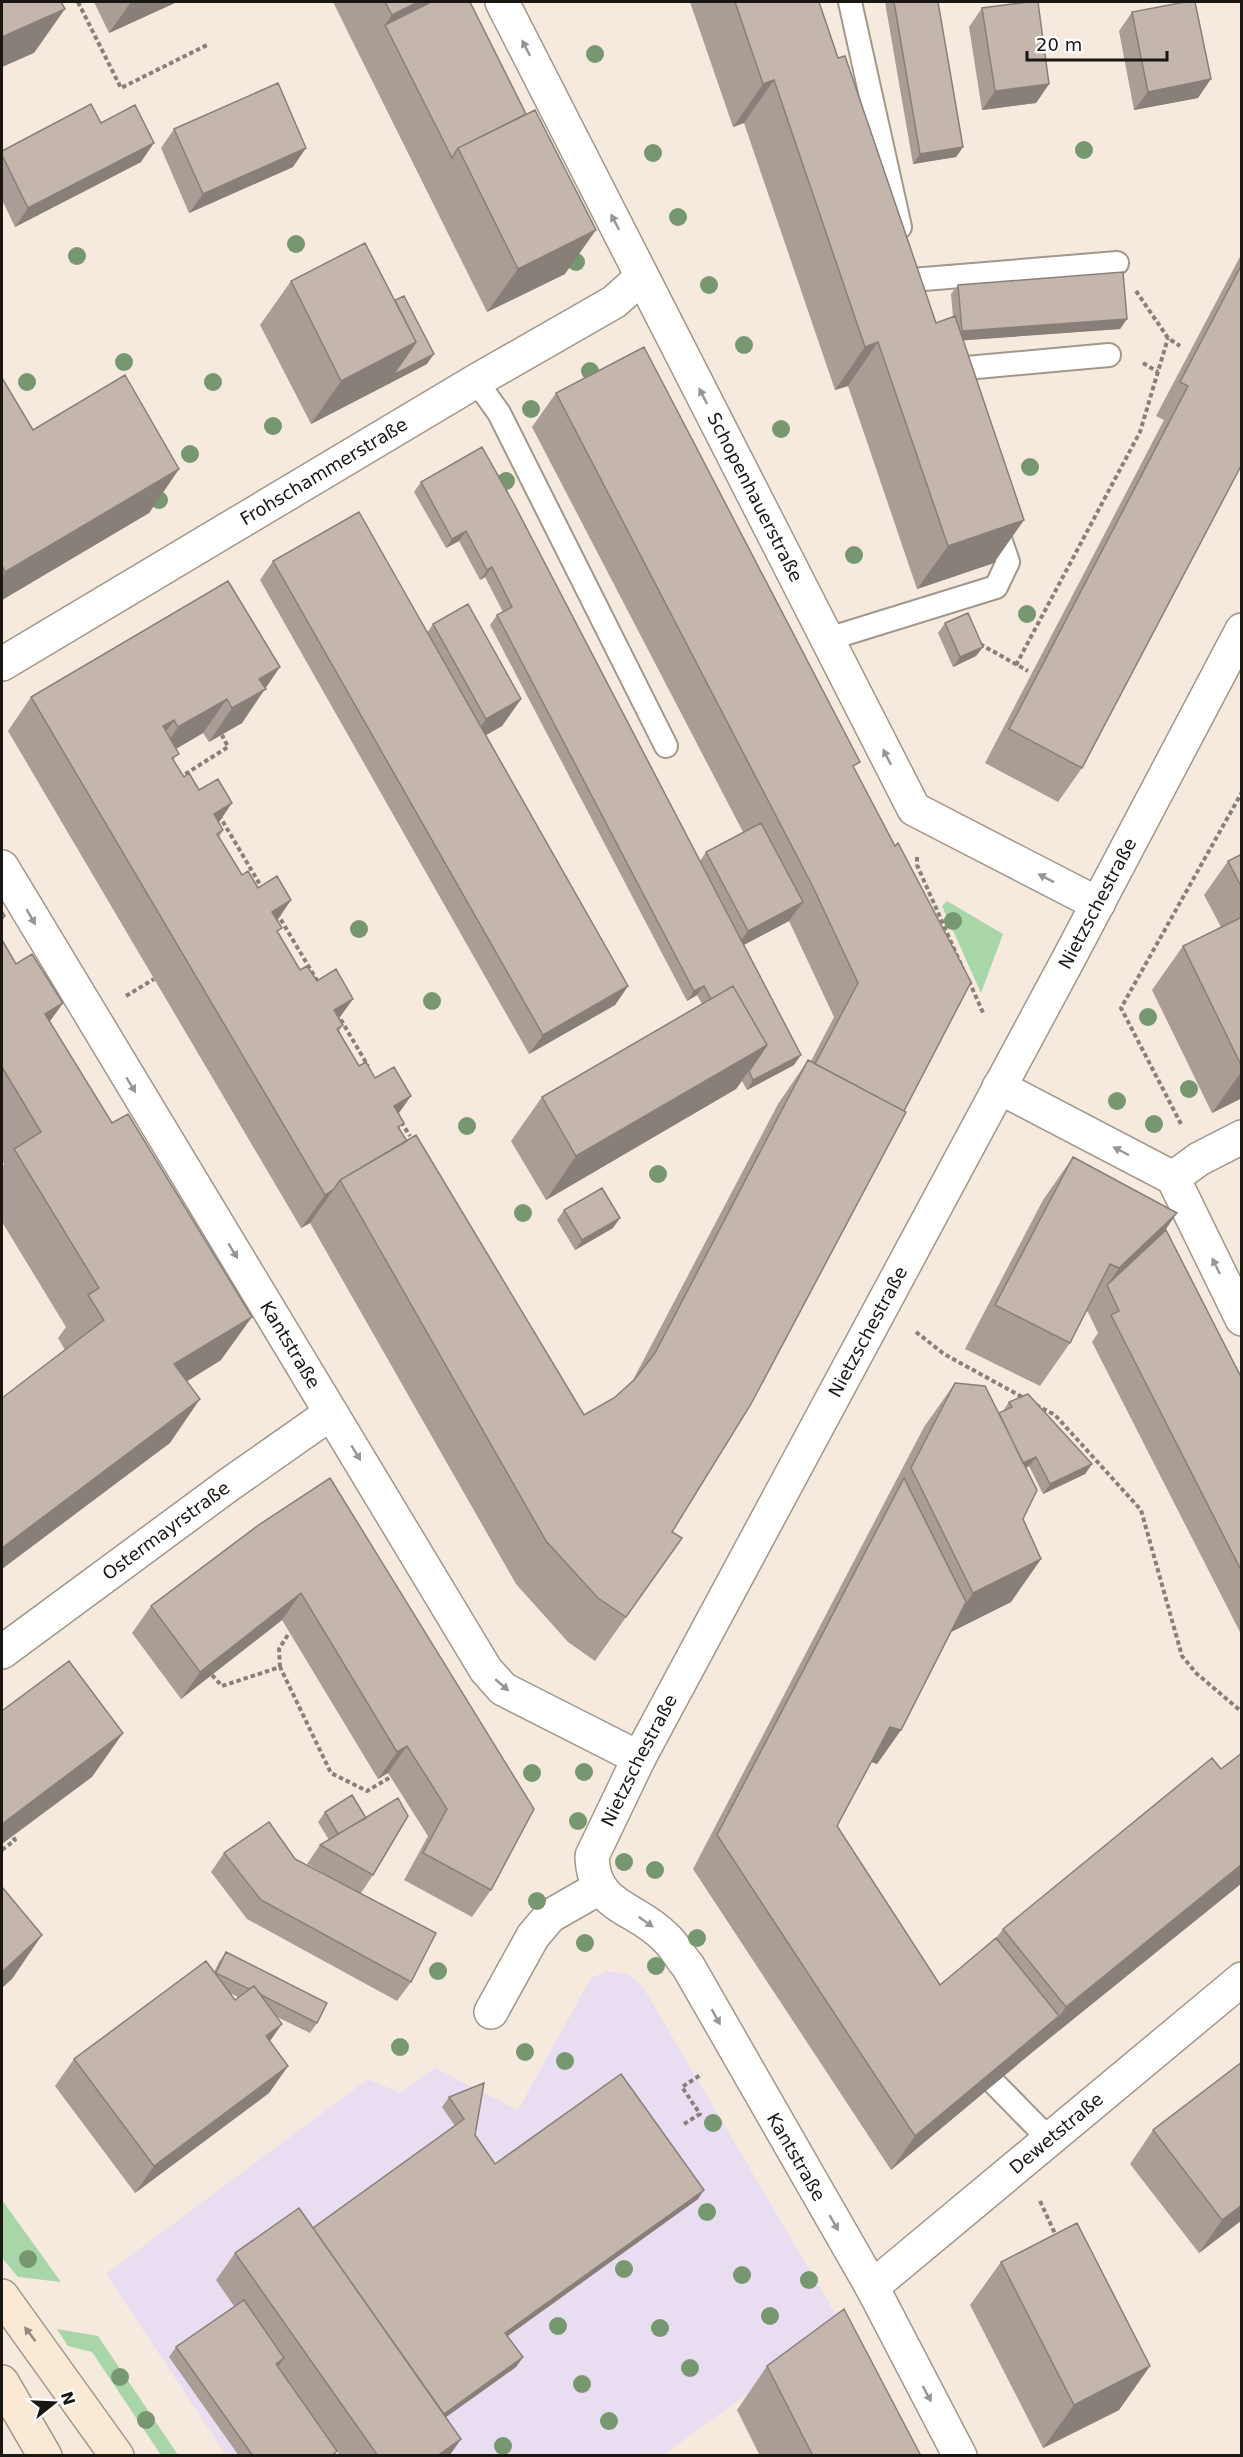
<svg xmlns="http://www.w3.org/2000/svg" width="1243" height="2457" font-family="'DejaVu Sans',sans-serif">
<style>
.commercial{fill:#e9ddf1}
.green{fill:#a9d6a8}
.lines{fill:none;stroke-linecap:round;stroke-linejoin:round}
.service-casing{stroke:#a1978b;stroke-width:26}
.minor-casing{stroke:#a1978b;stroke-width:36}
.secondary-casing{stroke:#a1978b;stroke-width:36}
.path{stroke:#898179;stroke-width:4;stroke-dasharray:4.5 3;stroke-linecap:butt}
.service{stroke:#fff;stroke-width:22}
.minor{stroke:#fff;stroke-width:33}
.secondary{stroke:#fae9d4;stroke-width:33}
.tree{fill:#76976f}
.wall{fill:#a99d95;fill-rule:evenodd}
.shaded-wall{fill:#897f79}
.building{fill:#c4b6ad;stroke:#897f79;stroke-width:1.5}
.oneway{fill:#989694}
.oneway2{fill:#958a7d}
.labels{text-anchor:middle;stroke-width:6;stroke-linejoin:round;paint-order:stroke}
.street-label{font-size:18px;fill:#1a1612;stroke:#fff}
</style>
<rect width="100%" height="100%" fill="#f6eade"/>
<path class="commercial" d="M608 1971 629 1975 643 1987 842 2325 663 2455H226L106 2274 368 2079 400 2093 435 2068 518 2110 591 1978Z"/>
<path class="green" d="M947 901 1003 934 981 993 942 906Z
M2 2200 61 2282 18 2277 2 2258Z
M57 2329 98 2336 178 2455H161L92 2352 68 2346Z"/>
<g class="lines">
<defs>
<path id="service" d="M850 2 900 227
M912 280 1117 263
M944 370 1109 355
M476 381 499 413 666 746
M828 639 996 587 1008 562 994 521
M995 2084 1049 2139"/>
<g id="minor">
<path id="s1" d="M502 2 914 809 1098 904"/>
<path id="s2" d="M2 664 476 381 614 302 642 277"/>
<path id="s3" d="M2 867 486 1670 503 1689 639 1758"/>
<path d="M999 1087 1173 1178 1242 1319"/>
<path d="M1173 1178 1199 1159 1242 1137"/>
<path id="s4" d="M2 1652 227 1486 331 1413"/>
<path d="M491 2012 533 1936 550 1916 599 1888"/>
<path id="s5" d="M872 2287 1242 1979"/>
<path id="s6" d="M960 2456 872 2287 688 1966C680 1957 674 1945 665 1937 635 1906 593 1908 592 1856L639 1758 1068 960 1242 630"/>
</g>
<path id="secondary" d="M2 2296 117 2456
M2 2382 45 2456"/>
</defs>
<use href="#service" class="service-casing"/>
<use href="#minor" class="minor-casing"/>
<use href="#secondary" class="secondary-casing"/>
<path class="path" d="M78 2 121 88 207 45
M1136 291 1168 338 1180 346
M1143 363 1158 372
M980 644 1028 671
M1016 665 1140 432 1168 338
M179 778 228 747 222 735
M219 815 262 888
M917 857V865L963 969
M277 913 319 984
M969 981 984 1015
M126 996 154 979
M337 1013 368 1066
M401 1122 410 1136
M1181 1124 1121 1008 1242 792
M916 1332 944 1354 1024 1398
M1036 1405 1055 1415 1141 1510 1182 1656 1196 1673 1242 1712
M280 1667 279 1649 289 1633
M212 1675 222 1686 280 1667 331 1773 367 1791 391 1777
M2 1850 15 1840 12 1836
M684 2124 700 2114 682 2087 702 2074
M1040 2201 1057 2238"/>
<use href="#service" class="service"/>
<use href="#minor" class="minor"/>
<use href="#secondary" class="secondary"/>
</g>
<g class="tree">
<circle cx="595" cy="54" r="9"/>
<circle cx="1084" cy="150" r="9"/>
<circle cx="653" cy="153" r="9"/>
<circle cx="678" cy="217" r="9"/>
<circle cx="296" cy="244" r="9"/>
<circle cx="77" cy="256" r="9"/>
<circle cx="576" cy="262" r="9"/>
<circle cx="709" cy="285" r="9"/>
<circle cx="744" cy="345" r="9"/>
<circle cx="124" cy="362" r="9"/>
<circle cx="590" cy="371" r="9"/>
<circle cx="27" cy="382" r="9"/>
<circle cx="213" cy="382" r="9"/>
<circle cx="531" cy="409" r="9"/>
<circle cx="273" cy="426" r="9"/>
<circle cx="781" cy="429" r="9"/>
<circle cx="190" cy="454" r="9"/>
<circle cx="1030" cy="467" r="9"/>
<circle cx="506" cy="481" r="9"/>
<circle cx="159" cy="500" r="9"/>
<circle cx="854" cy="555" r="9"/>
<circle cx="1027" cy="614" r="9"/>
<circle cx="953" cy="921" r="9"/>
<circle cx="359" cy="929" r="9"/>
<circle cx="432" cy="1001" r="9"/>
<circle cx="1148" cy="1017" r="9"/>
<circle cx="1189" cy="1089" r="9"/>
<circle cx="1117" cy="1101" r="9"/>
<circle cx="1154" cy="1124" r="9"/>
<circle cx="467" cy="1126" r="9"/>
<circle cx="658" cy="1174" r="9"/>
<circle cx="523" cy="1213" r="9"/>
<circle cx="584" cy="1772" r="9"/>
<circle cx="532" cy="1773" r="9"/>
<circle cx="578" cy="1821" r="9"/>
<circle cx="624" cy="1862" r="9"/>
<circle cx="655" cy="1870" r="9"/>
<circle cx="537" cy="1901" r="9"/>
<circle cx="697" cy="1938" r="9"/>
<circle cx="585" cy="1943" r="9"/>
<circle cx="656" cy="1966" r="9"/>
<circle cx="438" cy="1971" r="9"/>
<circle cx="400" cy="2047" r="9"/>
<circle cx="525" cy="2052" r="9"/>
<circle cx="565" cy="2061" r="9"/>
<circle cx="713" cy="2123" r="9"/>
<circle cx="707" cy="2212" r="9"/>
<circle cx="28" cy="2259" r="9"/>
<circle cx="624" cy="2269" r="9"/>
<circle cx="742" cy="2275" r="9"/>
<circle cx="809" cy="2280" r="9"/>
<circle cx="770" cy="2316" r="9"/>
<circle cx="558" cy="2326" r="9"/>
<circle cx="660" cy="2328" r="9"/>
<circle cx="690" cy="2368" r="9"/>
<circle cx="120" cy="2377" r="9"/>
<circle cx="582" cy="2384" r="9"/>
<circle cx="146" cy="2420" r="9"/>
<circle cx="609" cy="2421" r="9"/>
<circle cx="503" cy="2446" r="9"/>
</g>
<path class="wall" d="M94 2H177L109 33Z
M333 2H470L565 274 487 312Z
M690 2H819L838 58 936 323 953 317 951 294 958 285 1127 319 1120 329 963 340 994 563 917 589 848 386 835 390 744 123 733 127Z
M885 2H938L963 147 956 157 913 164Z
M982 8 1049 84 1036 103 982 110 969 27Z
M1132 12 1198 98 1134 110 1119 31Z
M101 123 141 162 15 227 2 200V151Z
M174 129 293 167 189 213 161 148Z
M1242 253V464L1082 768 1058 802 985 763 1164 420 1156 416Z
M291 281 427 364 311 424 260 325Z
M2 378 33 430 179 469 149 513 2 600Z
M556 393 855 770 895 846 971 982 672 1532 682 1538 595 1661 568 1642 516 1584 310 1223 301 1228 8 731 31 697 265 688 242 723 209 742 203 733 176 749 174 761 184 777 219 823 223 830 219 837 242 875 258 888 291 900 277 920 278 933 300 970 317 981 353 999 339 1018 343 1025 339 1031 359 1066 375 1078 399 1114 400 1129 407 1141 584 1415 614 1398 633 1380 778 1104 808 1060 811 1061 834 1017 789 921 744 945 794 1065 747 1090 742 1081 736 1089 546 1200 511 1141 542 1097 702 1004 697 995 687 1001 490 625 497 615 503 612 485 577 480 580 459 541 446 548 414 492 421 482 482 447 700 861 706 852 743 832 532 427Z
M273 561 427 633 433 624 521 699 502 726 486 735 628 986 615 1005 529 1054 260 580Z
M945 623 983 647 976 656 953 667 938 633Z
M1242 854V1098L1212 1113 1152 990 1183 946 1221 927 1204 895 1228 861Z
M2 940 16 964 63 1003 50 1021 221 1360 187 1381 170 1443 65 1350 58 1338 66 1327 2 1222V1168L4 1164 2 1161Z
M1073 1157 1166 1230 1242 1379V1636L1092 1342 1098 1333 1088 1312 1086 1311 1070 1343 1040 1386 965 1349 1043 1200Z
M564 1210 613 1228 575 1250 557 1220Z
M955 1383 999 1413 1003 1411 1009 1402 1092 1464 1085 1474 1043 1494 1029 1466 1026 1468 1023 1519 1041 1559 1011 1602 951 1632 901 1730 877 1764 871 1762 837 1826 940 1985 996 1938 1003 1929 1221 1769 1242 1753V1883L1035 2050 891 2170 693 1869 924 1427Z
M330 1478 491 1890 472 1917 404 1880 428 1836 388 1773 378 1779 282 1620 181 1699 132 1633 151 1606Z
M325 1812 373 1875 361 1893 411 1982 397 2001 247 1919 211 1872 224 1853 295 1859 332 1878 307 1864 320 1845 329 1840 318 1822Z
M226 1952 317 2023 310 2033 275 2016 270 2041 288 2066 269 2093 135 2193 55 2086 74 2059 214 1972 219 1962ZM230 1993 238 1997 235 2000Z
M1242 2062V2220L1199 2253 1130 2164 1153 2130Z
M449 2097 475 2135 495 2164 698 2199 508 2336 523 2357 516 2367 446 2417 461 2439 449 2456H340L337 2451 334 2456H239L169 2357 176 2347 234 2306 216 2280 235 2253 313 2228 455 2126 442 2107Z
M1001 2262 1150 2366 1119 2410 1043 2448 970 2305Z
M767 2366 921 2456H760L737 2410Z"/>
<path class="shaded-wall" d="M131 2H177L109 33Z
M418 2H451L385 25 392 15Z
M65 9 34 53 2 67V37Z
M1211 79 1198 98 1134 110 1148 92Z
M774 80 744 123 733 127 763 84Z
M1049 84 1036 103 982 110 995 91Z
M154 143 141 162 15 227 28 208Z
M963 147 956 157 913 164 920 154Z
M306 148 293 167 189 213 203 194Z
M596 230 565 274 487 312 518 269Z
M1127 319 1120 329 955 341 962 331Z
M416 342 434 354 427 364 311 424 341 381Z
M878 342 848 386 835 390 865 347Z
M179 469 149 513 2 600V577L5 572Z
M1024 520 994 563 917 589 948 546Z
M466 531 459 541 446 548 452 539Z
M492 567 485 577 480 580 487 570Z
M983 647 976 656 953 667 960 657Z
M280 667 242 723 209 742 232 708 259 679Z
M227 699 203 733 155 761 178 727Z
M521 699 502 726 467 746 486 719Z
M174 720 150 754 163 726Z
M232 803 209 837 214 814Z
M291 900 268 934 272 912Z
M803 902 789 921 734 950 748 931Z
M628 986 615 1005 529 1054 543 1035Z
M704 986 697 995 687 1001 694 991Z
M353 999 329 1032 334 1010Z
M63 1003 32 1046 45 1014Z
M767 1045 736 1089 546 1200 576 1156Z
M801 1055 794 1065 747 1090 753 1080Z
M1242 1071V1098L1212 1113Z
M411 1096 387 1130 394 1106Z
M334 1189 310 1223 301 1228 325 1195Z
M1177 1213 1147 1257 1107 1285 1119 1268Z
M620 1218 613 1228 575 1250 582 1240Z
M252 1317 221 1360 144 1408 174 1364Z
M200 1399 170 1443 2 1569V1548Z
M1036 1457 1029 1466 990 1486 997 1476Z
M1092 1464 1085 1474 1043 1494 1050 1484Z
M1041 1559 1011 1602 943 1636 973 1593Z
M301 1593 282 1620 181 1699 200 1672Z
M890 1727 901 1730 877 1764 866 1760Z
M123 1733 92 1777 2 1844V1824Z
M407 1746 388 1773 378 1779 397 1752Z
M1242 1864V1883L1035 2050 1066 2007Z
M42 1935 12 1979 2 1988V1972Z
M1059 2016 1035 2050 891 2170 915 2136Z
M282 2024 263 2051 266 2036Z
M288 2066 269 2093 135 2193 154 2166Z
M704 2190 698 2199 499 2342 505 2333Z
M1242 2205V2220L1199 2253 1222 2220Z
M523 2357 516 2367 421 2435 428 2426Z
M284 2358 278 2367 276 2364Z
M1150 2366 1119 2410 1043 2448 1074 2405Z
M461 2439 449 2456H437Z"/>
<path class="building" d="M2 2H61L65 9 2 37Z
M385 2H418L392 15Z
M431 2H470L526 114 458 148 452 158 385 25Z
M735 2H819L838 58 845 56 936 323 955 316 1024 520 948 546 878 342 865 347 774 80 763 84Z
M894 2H938L963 147 920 154Z
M1028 2H1038L1049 84 995 91 982 8Z
M1185 2H1195L1211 79 1148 92 1132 12Z
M278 83 306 148 203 194 174 129Z
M91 104 101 123 135 105 154 143 28 208 2 155V151Z
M535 110 596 230 518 269 458 148Z
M365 243 416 342 341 381 291 281Z
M1242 264V464L1082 768 1009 729 1188 386 1180 382Z
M1123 272 1127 319 962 331 958 285Z
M404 296 434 354 393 375 416 342 395 300Z
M644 347 860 762 853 766 895 846 898 843 971 982 904 1111 815 1064 858 983 813 887 556 393Z
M125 375 179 469 5 572 2 565V378L33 430Z
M482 447 514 504 801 1055 753 1080 749 1071 767 1045 733 986 711 999 704 986 694 991 497 615 512 607 492 567 487 570 466 531 452 539 421 482Z
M359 512 628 986 543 1035 273 561Z
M228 581 280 667 259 679 266 689 232 708 227 699 178 727 174 720 163 726 179 754 172 758 184 777 189 773 199 790 218 779 232 803 214 814 223 830 217 834 242 875 248 871 258 888 277 876 291 900 272 912 282 928 277 931 300 970 307 966 317 981 336 969 353 999 334 1010 343 1025 337 1029 359 1066 366 1062 375 1078 394 1067 411 1096 394 1106 404 1123 398 1127 407 1141 340 1180 334 1189 325 1195 31 697Z
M468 604 521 699 486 719 433 624Z
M968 613 983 647 960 657 945 623Z
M761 823 803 902 748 931 706 852Z
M1242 854V888L1228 861Z
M2 911 5 916 2 919Z
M1242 917V1067L1183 946Z
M2 940 16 964 32 954 63 1003 45 1014 112 1123 128 1114 252 1317 174 1364 200 1399 2 1548V1398L104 1320 88 1295 99 1288 14 1149 41 1132 2 1067Z
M733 986 767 1045 576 1156 542 1097Z
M808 1060 906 1112 751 1404 672 1532 682 1538 626 1617 598 1598 546 1541 340 1180 416 1135 584 1415 614 1398 634 1380 655 1353Z
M1073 1157 1177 1213 1119 1268 1110 1264 1070 1343 995 1305Z
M602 1188 620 1218 582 1240 564 1210Z
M1166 1230 1242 1379V1572L1111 1315 1119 1311 1107 1285Z
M955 1383 985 1386 1037 1490 1023 1519 1041 1559 973 1593 911 1468Z
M1028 1394 1092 1464 1050 1484 1036 1457 1023 1463 999 1413 1012 1407 1009 1402Z
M330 1478 534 1809 491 1890 423 1853 447 1809 407 1746 397 1752 301 1593 200 1672 151 1606 260 1524Z
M904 1478 966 1602 901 1730 890 1727 837 1826 940 1985 996 1938 1059 2016 915 2136 717 1835Z
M69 1661 123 1733 2 1824V1711Z
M1242 1753V1864L1066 2007 1003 1929 1212 1758 1221 1769Z
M352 1795 366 1818 338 1834 325 1812Z
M398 1798 408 1816 373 1875 320 1845Z
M269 1822 295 1859 436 1933 411 1982 261 1900 224 1853Z
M2 1887 42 1935 2 1972Z
M226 1952 327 2003 317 2023 261 1995 254 1986 249 1989 216 1973Z
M206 1961 235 2000 254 1986 282 2024 266 2036 288 2066 154 2166 74 2059Z
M1242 2062V2205L1222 2220 1153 2130Z
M621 2074 704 2190 505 2333 523 2357 444 2414 313 2228 464 2119 449 2097 484 2083 475 2135 495 2164Z
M299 2208 461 2439 437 2456H378L235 2253Z
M1077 2223 1150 2366 1074 2405 1001 2262Z
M244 2300 284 2358 276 2364 337 2451 331 2456H253L176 2347Z
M844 2309 921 2456H813L767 2366Z"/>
<defs><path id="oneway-solid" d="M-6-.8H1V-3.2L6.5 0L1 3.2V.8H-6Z" transform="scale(1.5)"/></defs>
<g class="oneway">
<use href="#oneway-solid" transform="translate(526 48) rotate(-117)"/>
<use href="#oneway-solid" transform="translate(615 222) rotate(-117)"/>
<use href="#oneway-solid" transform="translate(703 396) rotate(-117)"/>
<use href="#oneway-solid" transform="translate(887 757) rotate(-117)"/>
<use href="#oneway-solid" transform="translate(1046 878) rotate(-153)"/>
<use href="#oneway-solid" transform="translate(31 917) rotate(60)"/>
<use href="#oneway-solid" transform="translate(131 1085) rotate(59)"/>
<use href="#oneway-solid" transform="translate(1121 1151) rotate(-152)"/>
<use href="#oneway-solid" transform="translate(233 1251) rotate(59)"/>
<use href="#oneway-solid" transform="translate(1216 1266) rotate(-116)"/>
<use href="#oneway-solid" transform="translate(356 1453) rotate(59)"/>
<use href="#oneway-solid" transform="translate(502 1685) rotate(41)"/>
<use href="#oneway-solid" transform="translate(646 1922) rotate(35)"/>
<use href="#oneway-solid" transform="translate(716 2017) rotate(61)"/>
<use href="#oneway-solid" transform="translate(834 2223) rotate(60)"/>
<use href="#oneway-solid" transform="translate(927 2394) rotate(62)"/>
</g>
<use class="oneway2" href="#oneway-solid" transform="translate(30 2334) rotate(-127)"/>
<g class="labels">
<g class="street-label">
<text dy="6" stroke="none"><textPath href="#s2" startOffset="375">Frohschammerstraße</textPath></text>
<text dy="6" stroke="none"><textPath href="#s1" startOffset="556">Schopenhauerstraße</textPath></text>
<text dy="6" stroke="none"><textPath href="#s6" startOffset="1791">Nietzschestraße</textPath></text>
<text dy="6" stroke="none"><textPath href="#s6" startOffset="1305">Nietzschestraße</textPath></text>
<text dy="6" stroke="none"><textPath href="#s3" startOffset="558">Kantstraße</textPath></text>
<text dy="6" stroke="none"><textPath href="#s4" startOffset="204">Ostermayrstraße</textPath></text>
<text dy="6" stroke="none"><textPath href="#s6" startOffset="819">Nietzschestraße</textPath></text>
<text dy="6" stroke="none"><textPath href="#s5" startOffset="240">Dewetstraße</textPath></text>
<text transform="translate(796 2157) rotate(60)" y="6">Kantstraße</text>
</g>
</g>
<rect width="1243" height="2457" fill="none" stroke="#1a1612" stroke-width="6"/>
<g transform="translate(54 2403) rotate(72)" stroke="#ffffff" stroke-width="4.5" paint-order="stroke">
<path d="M0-4.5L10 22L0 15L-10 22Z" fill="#1a1612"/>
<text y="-9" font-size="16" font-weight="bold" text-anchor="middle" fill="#1a1612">N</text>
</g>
<path d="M1027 51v9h140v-9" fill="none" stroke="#1a1612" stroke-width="3"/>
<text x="1036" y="51" font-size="18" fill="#1a1612" stroke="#ffffff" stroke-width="4.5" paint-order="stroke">20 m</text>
</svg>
